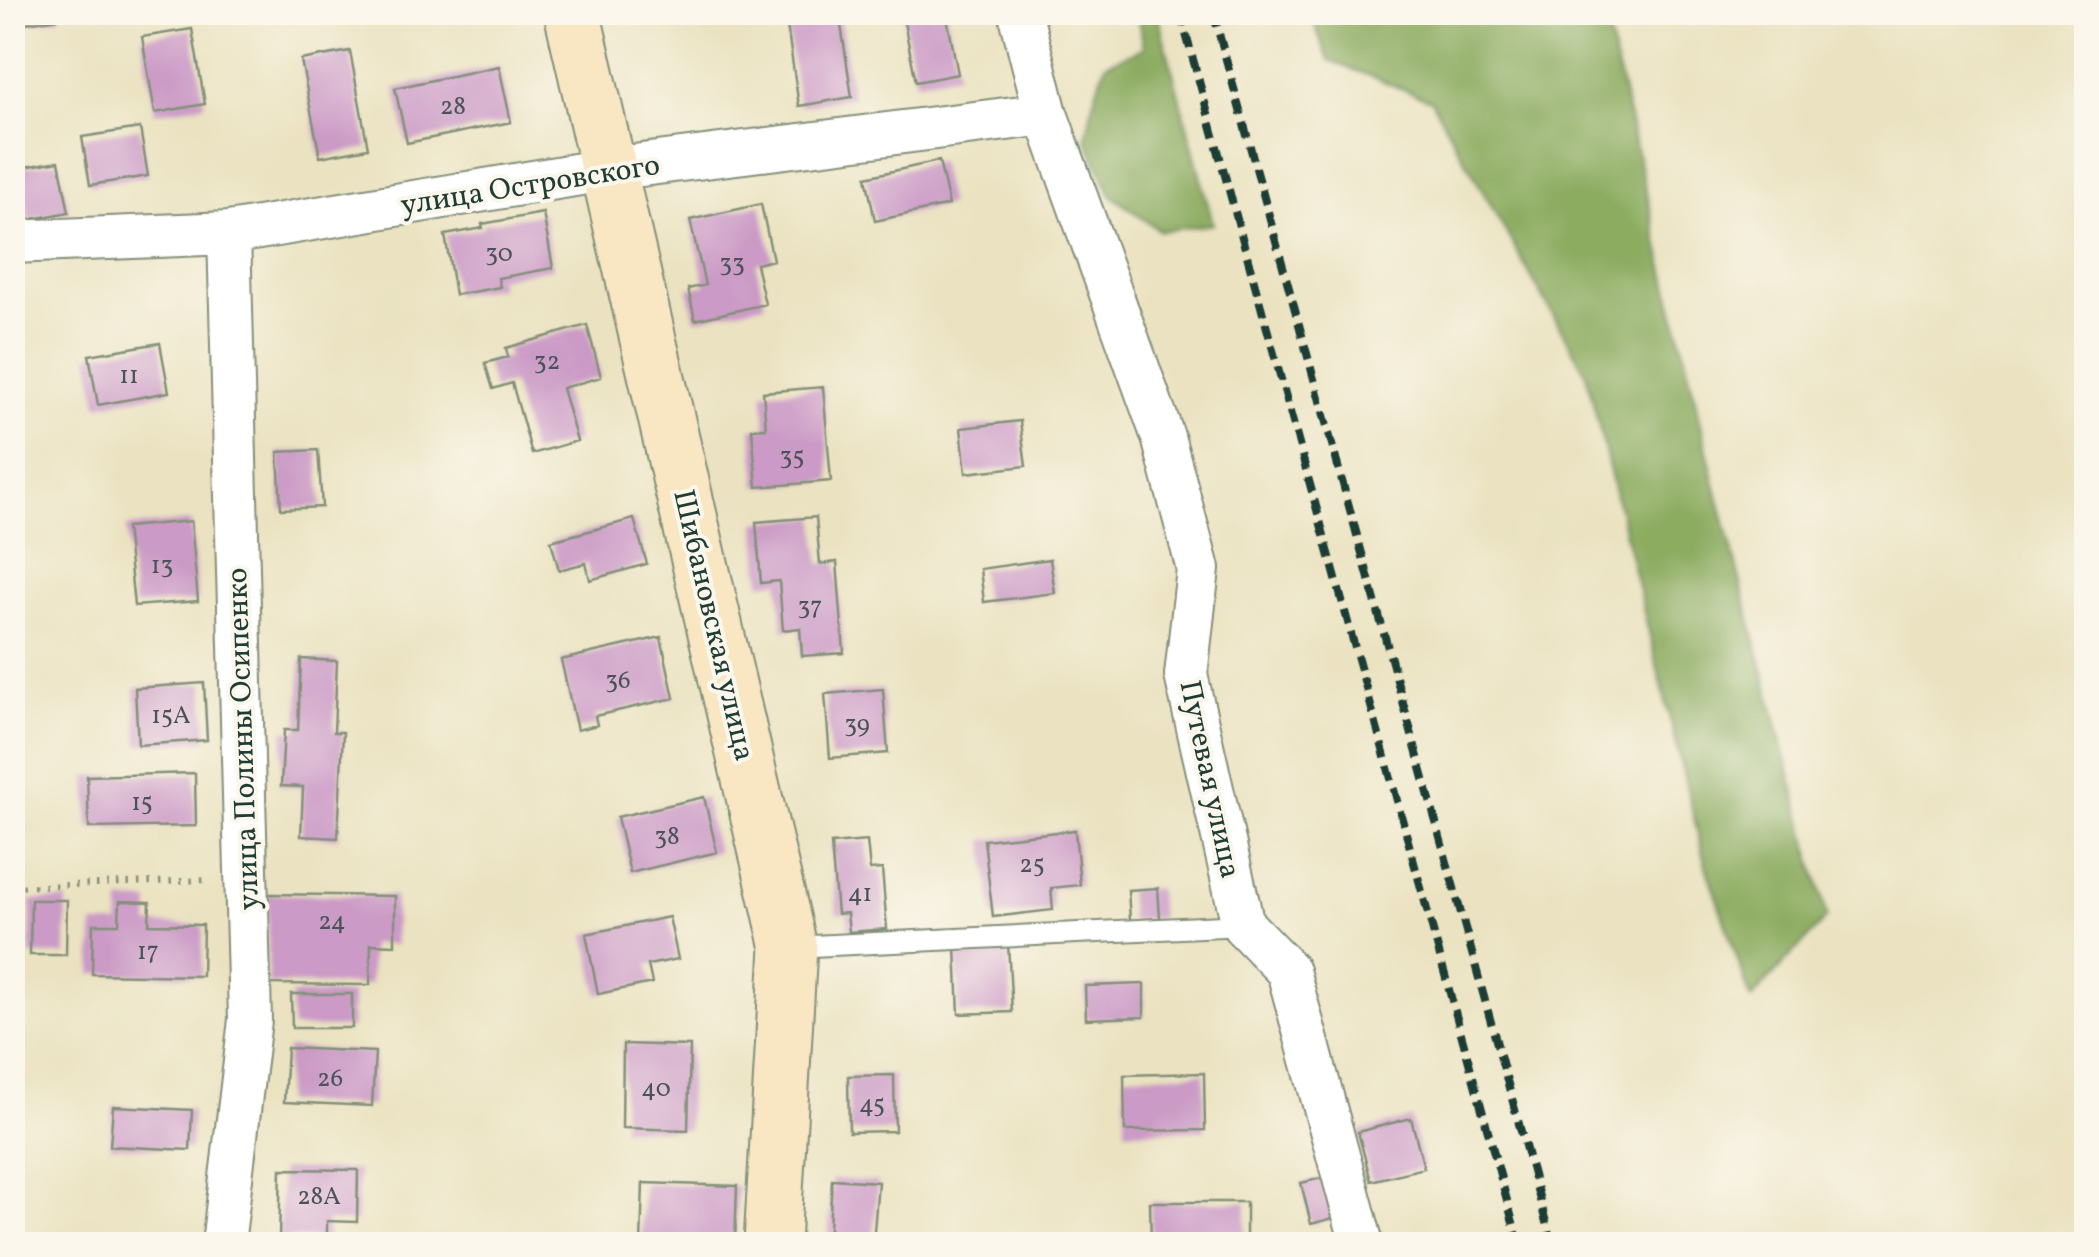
<svg xmlns="http://www.w3.org/2000/svg" width="2099" height="1257" font-family="Vollkorn,serif">
<style>
.forest{fill:#8cac60;stroke:#56744a;stroke-width:2.5}
.building{fill:#cb9ac6}
.lines{fill:none;stroke-linecap:round;stroke-linejoin:round}
.lane-casing{stroke:#84907a;stroke-width:24}
.street-casing{stroke:#84907a;stroke-width:46}
.secondary-casing{stroke:#84907a;stroke-width:59}
.path{stroke:#84907a;stroke-width:6;stroke-dasharray:2.5 8;stroke-linecap:butt}
.lane{stroke:#fff;stroke-width:20}
.street{stroke:#fff;stroke-width:42}
.secondary{stroke:#f9e7c3;stroke-width:55}
.rail{stroke:#1f3d34;stroke-width:8;stroke-dasharray:15 8;stroke-linecap:butt}
.labels{text-anchor:middle;stroke-width:8;stroke-linejoin:round;paint-order:stroke}
.number-label{font-size:25px;fill:#4a5458}
.street-label{font-size:30px;fill:#1f3d34;stroke:#fbf7ec}
</style>
<rect width="100%" height="100%" fill="#fbf7ec"/>
<filter id="ink" filterUnits="userSpaceOnUse"><feTurbulence type="fractalNoise" baseFrequency=".01" numOctaves="2"/><feDisplacementMap in="SourceGraphic" scale="20" xChannelSelector="R" yChannelSelector="G"/><feConvolveMatrix kernelMatrix="1 2 1 2 8 2 1 2 1" color-interpolation-filters="sRGB"/></filter>
<filter id="wash" filterUnits="userSpaceOnUse"><feTurbulence type="fractalNoise" baseFrequency=".0048" numOctaves="4" result="noise"/><feDisplacementMap in="SourceGraphic" scale="40" xChannelSelector="R" yChannelSelector="G"/><feGaussianBlur stdDeviation="2.25" result="paint"/><feColorMatrix in="noise" values="0 0 0 0 0 0 0 0 0 0 0 0 0 0 0 0 0 1.4 0 .05"/><feComposite in="paint" operator="in"/></filter>
<g filter="url(#wash)">
<rect width="100%" height="100%" fill="#eae2c0"/>
<path class="forest" d="M1133 13H1157L1213 224 1160 231 1111 195 1086 138 1095 95 1106 64 1144 48 1138 14Z
M1310 13H1604L1715 484 1827 917 1751 999 1705 863 1586 373 1431 100 1329 60Z"/>
<g id="blocks">
<path class="building" d="M12 12H59L60 18 12 25Z
M785 12H839L852 97 799 106Z
M902 12H946L958 74 916 82Z
M192 29 205 104 155 113 142 37Z
M350 51 368 148 320 157 301 60Z
M499 66 511 122 407 143 395 88Z
M140 128 148 176 90 185 82 137Z
M59 161 69 212 28 220 19 168Z
M939 161 949 205 875 221 866 177Z
M761 204 773 260 756 264 765 304 695 320 688 289 705 285 690 220Z
M543 213 553 268 498 278 500 287 455 295 445 235 483 228 482 224Z
M587 325 601 377 562 388 577 441 532 454 512 383 493 389 485 363 508 357 506 348Z
M160 343 169 392 98 405 89 355Z
M823 387 831 481 757 487 752 429 766 428 763 392Z
M1020 421 1026 466 966 473 961 428Z
M318 450 322 507 281 509 278 452Z
M816 517 820 564 837 562 844 653 802 656 800 628 783 630 779 581 761 583 756 522Z
M634 519 647 564 590 580 586 563 559 570 551 541Z
M191 521 198 601 134 606 126 527Z
M1050 559 1055 593 984 602 980 569Z
M661 637 674 698 595 716 597 725 577 730 561 660Z
M301 659 337 661 334 732H343L338 838 301 836 303 787 281 786 284 730H298Z
M204 683 207 740 138 745 135 688Z
M883 689 888 753 830 758 825 694Z
M195 773 196 826 89 828 87 776Z
M704 797 717 852 630 873 617 817Z
M1075 830 1080 885 1051 888 1053 910 993 917 984 840Z
M867 841 870 870 882 869 887 929 849 932 847 913 837 914 831 844Z
M1158 888 1160 918 1130 920 1128 890Z
M268 894 395 896V945L371 944 370 985 268 984Z
M31 900H67L66 955H30Z
M120 901 150 902 149 924 203 925 202 976 92 974 93 924H119Z
M669 917 678 959 648 965 652 983 598 994 586 934Z
M1008 944 1012 1012 959 1014 956 947Z
M1144 984V1017L1086 1019 1085 986Z
M291 994H352V1028H292Z
M623 1044 690 1046 688 1130 622 1128Z
M287 1048 375 1052 372 1106 284 1102Z
M1204 1073 1205 1130 1125 1131 1124 1075Z
M894 1075 895 1131 849 1132 848 1076Z
M113 1106 192 1110 190 1150 110 1146Z
M1411 1118 1424 1168 1371 1181 1358 1132Z
M281 1169 358 1170 357 1222 327 1221V1239L279 1238Z
M1335 1175 1345 1215 1311 1224 1301 1183Z
M832 1179 878 1182 873 1244H828Z
M643 1183 737 1186 735 1244H641Z
M1150 1202H1246V1244H1151Z"/>
</g>
</g>
<g filter="url(#ink)">
<use href="#blocks" fill-opacity="0" stroke="#84907a" stroke-width="2.5"/>
<g class="lines">
<defs>
<path id="lane" d="M791 947 1243 925"/>
<path id="street" d="M1020 12 1046 114 1163 437 1198 569 1186 675 1243 925 1288 971 1362 1244
M12 242 229 233 610 169 1046 114
M223 1244 250 1020 229 233"/>
<path id="secondary" d="M572 12 789 947 772 1244"/>
</defs>
<use href="#lane" class="lane-casing"/>
<use href="#street" class="street-casing"/>
<use href="#secondary" class="secondary-casing"/>
<path class="path" d="M12 887 209 880"/>
<use href="#lane" class="lane"/>
<use href="#street" class="street"/>
<use href="#secondary" class="secondary"/>
<path class="rail" d="M1180 12 1519 1244
M1213 12 1552 1244"/>
</g>
</g>
<g class="labels">
<g class="number-label">
<text x="453" y="114">28</text>
<text x="499" y="261">30</text>
<text x="732" y="271">33</text>
<text x="547" y="369">32</text>
<text x="129" y="383">11</text>
<text x="792" y="464">35</text>
<text x="162" y="573">13</text>
<text x="810" y="614">37</text>
<text x="618" y="688">36</text>
<text x="171" y="723">15А</text>
<text x="857" y="732">39</text>
<text x="142" y="810">15</text>
<text x="667" y="844">38</text>
<text x="1032" y="872">25</text>
<text x="860" y="901">41</text>
<text x="332" y="929">24</text>
<text x="148" y="959">17</text>
<text x="330" y="1086">26</text>
<text x="656" y="1096">40</text>
<text x="872" y="1112">45</text>
<text x="319" y="1204">28А</text>
</g>
<g class="street-label">
<text transform="translate(530 184) rotate(-9)" y="10">улица Островского</text>
<text transform="translate(715 625) rotate(77)" y="10">Шибановская улица</text>
<text transform="translate(242 739) rotate(-92)" y="10">улица Полины Осипенко</text>
<text transform="translate(1211 779) rotate(78)" y="10">Путевая улица</text>
</g>
</g>
<rect width="2099" height="1257" fill="none" stroke="#fbf7ec" stroke-width="50"/>
</svg>
